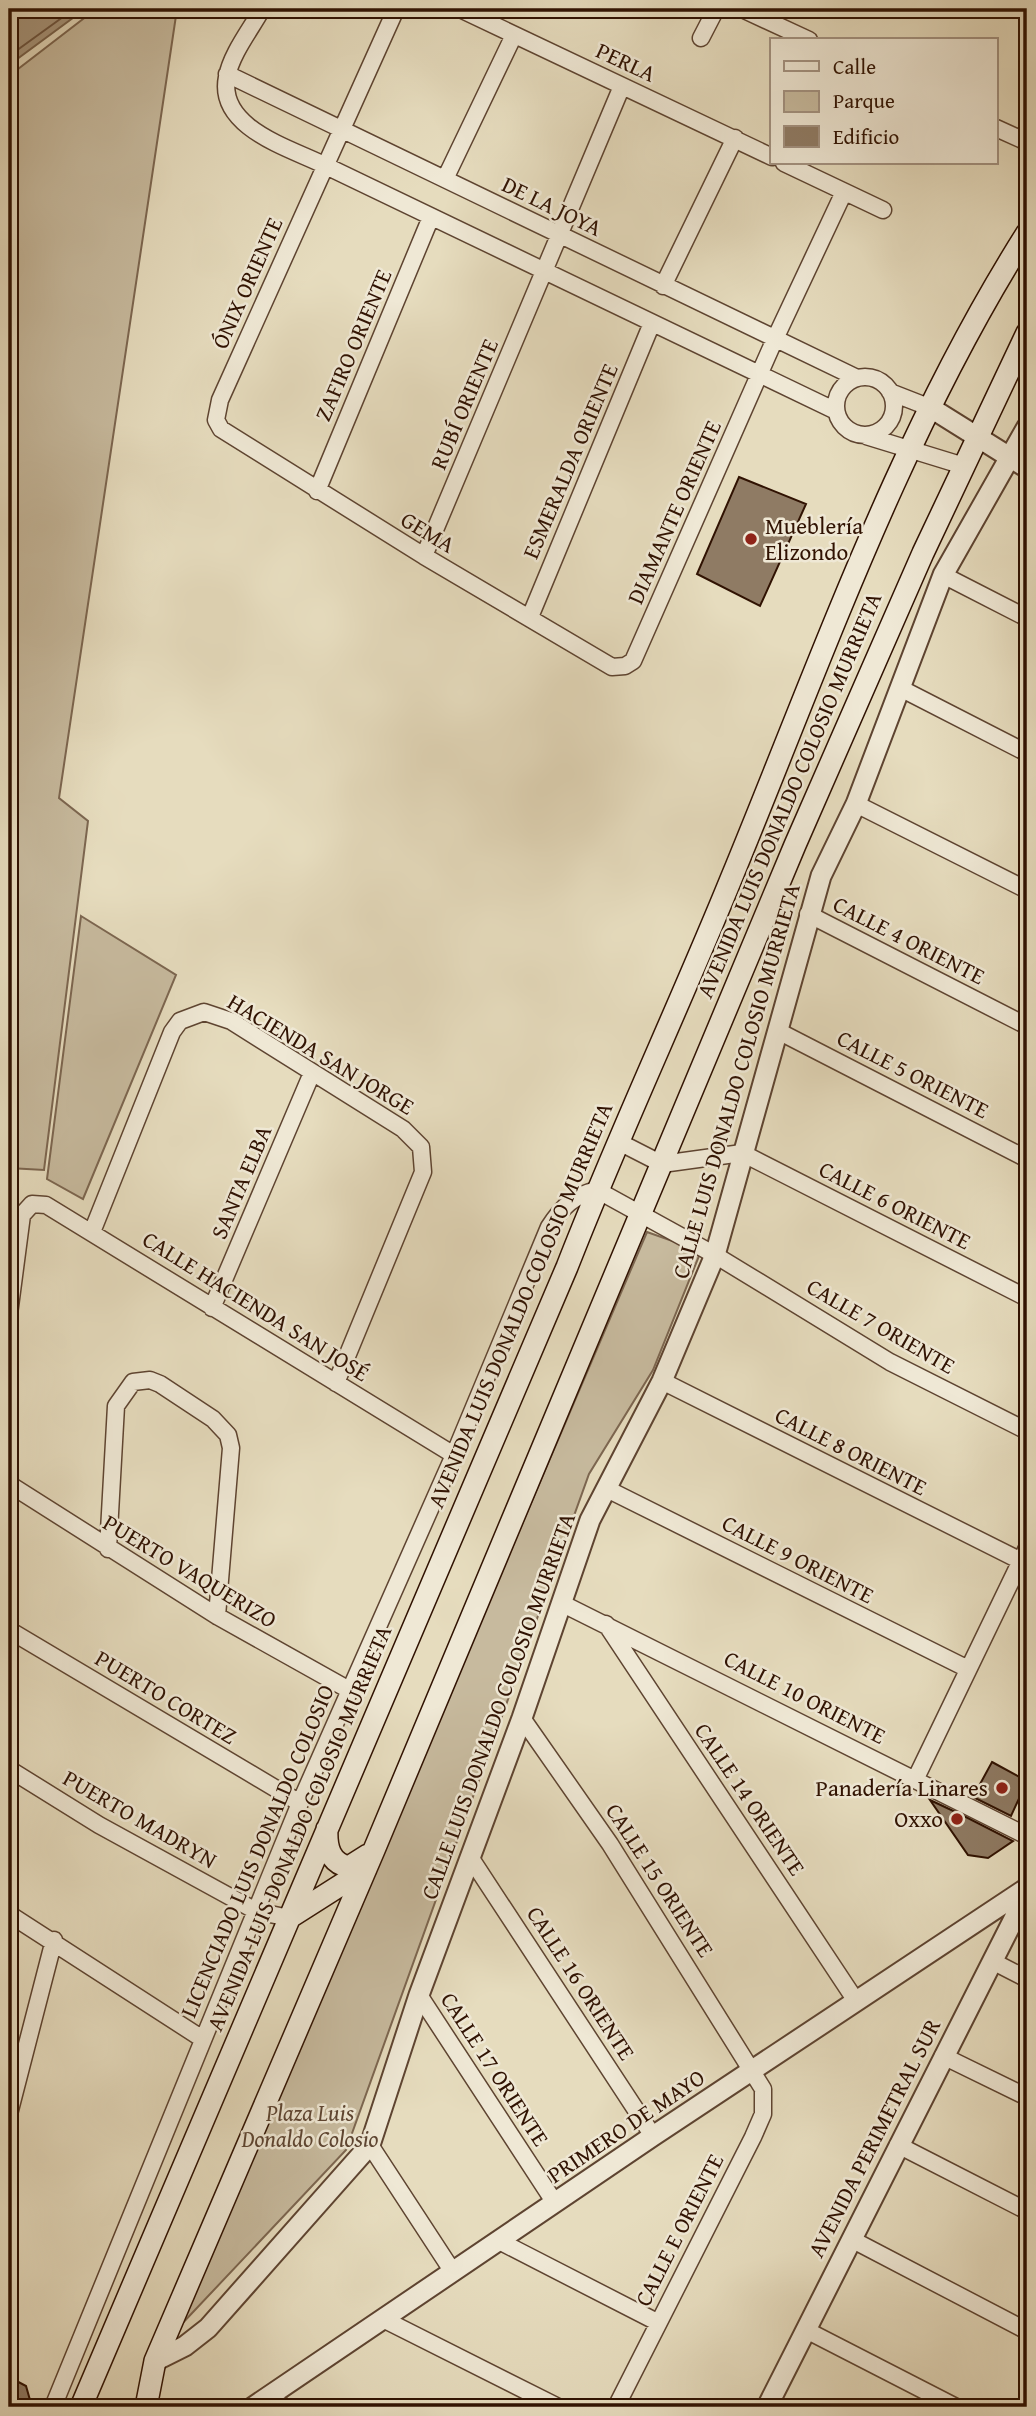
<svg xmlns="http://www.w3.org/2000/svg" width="1036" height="2416" font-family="'Gentium Book Plus',serif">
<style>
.green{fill:#c7ba9e;stroke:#7c6650;stroke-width:2}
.water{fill:#a8977e;stroke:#78624c;stroke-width:2}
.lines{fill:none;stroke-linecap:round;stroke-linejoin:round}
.shore{stroke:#6c5440;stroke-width:2}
.building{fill:#8f7b64;stroke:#301202;stroke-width:2}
.minor-casing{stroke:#5e4431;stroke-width:19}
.tertiary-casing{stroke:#5e4431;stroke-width:23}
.secondary-casing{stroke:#301202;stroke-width:24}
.minor{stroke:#efe8d5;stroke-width:16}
.tertiary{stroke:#efe8d5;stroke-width:19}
.secondary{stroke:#efe8d5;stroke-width:21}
.poi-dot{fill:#8f2418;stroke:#efe8d5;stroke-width:2.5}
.labels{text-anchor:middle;stroke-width:5;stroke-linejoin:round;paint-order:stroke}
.street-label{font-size:23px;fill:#301202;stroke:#efe8d5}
.poi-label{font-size:23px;fill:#301202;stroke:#efe8d5;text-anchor:end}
.park-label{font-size:23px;font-style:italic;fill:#5d4431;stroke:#efe8d5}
</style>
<rect width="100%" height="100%" fill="#e6dcbe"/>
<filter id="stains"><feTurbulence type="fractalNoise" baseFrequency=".00286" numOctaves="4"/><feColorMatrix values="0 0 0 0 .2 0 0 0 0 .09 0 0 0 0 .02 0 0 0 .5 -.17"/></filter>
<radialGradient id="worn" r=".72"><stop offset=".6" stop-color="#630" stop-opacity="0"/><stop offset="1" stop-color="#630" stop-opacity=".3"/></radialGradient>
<path class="green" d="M96 9H177L59 798 88 821 44 1170 9 1168V76Z
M81 916 176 975 83 1199 47 1179Z
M647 1232 701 1251 653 1370 589 1474 346 2150 178 2328Z"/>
<path class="water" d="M9 9H85L9 65Z"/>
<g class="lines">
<path class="shore" d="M9 56 74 9"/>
</g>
<path class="building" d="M739 477 806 504 760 606 697 574Z
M992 1762 1027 1781 1011 1816 973 1797Z
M930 1800 962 1815 1013 1841 988 1858 968 1855Z
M9 2377 26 2386 32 2407H9Z"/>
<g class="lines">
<defs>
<path id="minor" d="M262 9C251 29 231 54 227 77 217 128 290 148 324 165L836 411
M396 9 220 400 216 420 221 429 424 556 612 667 625 666 633 661 774 341 844 192
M460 9 772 157
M742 9 809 40
M1019 9 1027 13
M701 38 716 9
M227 74 857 378
M996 128 1027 142
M784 163 883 210
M445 179 514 35
M663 286 735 138
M836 406a29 29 0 1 1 58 0a29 29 0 1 1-58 0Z
M890 392 931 408
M866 436 964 466
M317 491 431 217
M424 556 622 86
M943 575 1027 618
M530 617 652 323
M900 688 1027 753
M856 804 1027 890
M808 914 1027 1026
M778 1031 1027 1159
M617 1141 662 1164 742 1153 1027 1298
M92 1232 172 1032 180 1021 204 1012 231 1021 403 1129 421 1147 423 1172 336 1383
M212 1308 312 1073
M9 1314 22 1215 32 1204 46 1205 454 1455
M662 1381 1021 1561
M9 1484 217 1616 351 1691
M607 1489 968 1669
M108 1549 116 1406 133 1382 150 1380 160 1384 213 1419 228 1435 231 1448 217 1616
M561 1603 1027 1836
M606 1624 856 2001
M9 1630 300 1803
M522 1718 610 1844 763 2089V2114L753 2137 616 2407
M9 1769 99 1825 256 1911 289 1918
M916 1778 1027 1548
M470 1857 653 2136
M9 1914 201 2038
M992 1961 1027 1979
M419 1995 555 2203
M943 2056 1027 2097
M9 2114 54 1940
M370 2145 453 2272
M898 2145 1027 2211
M851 2239 1027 2331
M499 2241 657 2322
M385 2320 558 2407
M806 2330 956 2407
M267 2398 285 2407
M53 2407 300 1803 454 1455 549 1227C562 1207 574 1195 597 1190L715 1255 890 1362 1027 1431"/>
<path id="tertiary" d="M931 408 1027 468
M155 2361 185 2346 208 2328 370 2145 419 1995 522 1718 590 1520 662 1381 715 1255 821 876 856 804 943 575 1027 427
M253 2407 653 2136 1027 1888
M767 2407 1027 1893"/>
<path id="secondary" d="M327 1829C326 1847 330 1863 349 1867L368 1855
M289 1918 366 1869
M81 2407 567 1267C618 1136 678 1009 731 879 821 661 900 433 1027 233
M146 2407 155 2361 374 1850 795 845 923 553 1027 333"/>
</defs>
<use href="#minor" class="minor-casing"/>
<use href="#tertiary" class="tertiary-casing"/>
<use href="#secondary" class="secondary-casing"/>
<use href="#minor" class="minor"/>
<use href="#tertiary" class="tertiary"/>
<use href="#secondary" class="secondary"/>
</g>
<g class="poi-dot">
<circle cx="751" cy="539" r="7"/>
<circle cx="1002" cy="1788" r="7"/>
<circle cx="957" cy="1819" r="7"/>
</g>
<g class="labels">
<g class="street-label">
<text transform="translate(626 62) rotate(25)" y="8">PERLA</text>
<text transform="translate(552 206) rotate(26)" y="8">DE LA JOYA</text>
<text transform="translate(247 283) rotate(-66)" y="8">ÓNIX ORIENTE</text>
<text transform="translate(353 345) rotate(-67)" y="8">ZAFIRO ORIENTE</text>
<text transform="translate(464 404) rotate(-67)" y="8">RUBÍ ORIENTE</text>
<text transform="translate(570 461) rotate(-67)" y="8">ESMERALDA ORIENTE</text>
<text transform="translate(674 512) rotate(-66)" y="8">DIAMANTE ORIENTE</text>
<text transform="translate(428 532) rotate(31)" y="8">GEMA</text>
<text transform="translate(789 795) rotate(-67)" y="8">AVENIDA LUIS DONALDO COLOSIO MURRIETA</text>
<text transform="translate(909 940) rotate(27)" y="8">CALLE 4 ORIENTE</text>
<text transform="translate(321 1054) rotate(31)" y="8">HACIENDA SAN JORGE</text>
<text transform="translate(913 1074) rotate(27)" y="8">CALLE 5 ORIENTE</text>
<text transform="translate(736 1081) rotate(-74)" y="8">CALLE LUIS DONALDO COLOSIO MURRIETA</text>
<text transform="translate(241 1182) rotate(-67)" y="8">SANTA ELBA</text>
<text transform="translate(895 1205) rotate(27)" y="8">CALLE 6 ORIENTE</text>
<text transform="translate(520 1305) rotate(-67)" y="8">AVENIDA LUIS DONALDO COLOSIO MURRIETA</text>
<text transform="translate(256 1306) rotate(32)" y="8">CALLE HACIENDA SAN JOSÉ</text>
<text transform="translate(881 1326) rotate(30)" y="8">CALLE 7 ORIENTE</text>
<text transform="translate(851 1451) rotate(27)" y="8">CALLE 8 ORIENTE</text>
<text transform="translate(798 1559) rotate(27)" y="8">CALLE 9 ORIENTE</text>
<text transform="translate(190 1571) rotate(31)" y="8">PUERTO VAQUERIZO</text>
<text transform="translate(166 1697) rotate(31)" y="8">PUERTO CORTEZ</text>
<text transform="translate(805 1697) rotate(27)" y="8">CALLE 10 ORIENTE</text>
<text transform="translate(498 1706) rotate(-70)" y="8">CALLE LUIS DONALDO COLOSIO MURRIETA</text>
<text transform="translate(750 1799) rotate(56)" y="8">CALLE 14 ORIENTE</text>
<text transform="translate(140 1819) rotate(30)" y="8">PUERTO MADRYN</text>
<text transform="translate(299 1828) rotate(-67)" y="8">AVENIDA LUIS DONALDO COLOSIO MURRIETA</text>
<text transform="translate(257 1851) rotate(-67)" y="8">LICENCIADO LUIS DONALDO COLOSIO</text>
<text transform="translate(660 1880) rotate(57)" y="8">CALLE 15 ORIENTE</text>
<text transform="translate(581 1983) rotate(57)" y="8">CALLE 16 ORIENTE</text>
<text transform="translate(495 2069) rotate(57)" y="8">CALLE 17 ORIENTE</text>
<text transform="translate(626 2126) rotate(-34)" y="8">PRIMERO DE MAYO</text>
<text transform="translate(874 2138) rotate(-63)" y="8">AVENIDA PERIMETRAL SUR</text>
<text transform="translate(679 2230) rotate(-63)" y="8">CALLE E ORIENTE</text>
</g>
<g class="poi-label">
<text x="765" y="534" text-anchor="start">Mueblería<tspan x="765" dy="26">Elizondo</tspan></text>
<text x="988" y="1796">Panadería Linares</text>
<text x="943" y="1827">Oxxo</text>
</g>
<g class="park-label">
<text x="310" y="2121">Plaza Luis<tspan x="310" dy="26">Donaldo Colosio</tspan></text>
</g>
</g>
<rect width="1036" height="2416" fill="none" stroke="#e6dcbe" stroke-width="35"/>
<rect x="10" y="10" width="1015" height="2395" fill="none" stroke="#301202" stroke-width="3.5"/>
<rect x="18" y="18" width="1001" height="2381" fill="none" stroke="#301202" stroke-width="2"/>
<rect x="770" y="38" width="228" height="126" fill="#efe8d5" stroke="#a39281" stroke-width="2"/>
<rect x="784" y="61" width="35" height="10" fill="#efe8d5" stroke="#a39281" stroke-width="2"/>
<text x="833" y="74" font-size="21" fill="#301202">Calle</text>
<rect x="784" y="91" width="35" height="21" fill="#c7ba9e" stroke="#a39281" stroke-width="2"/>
<text x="833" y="108" font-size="21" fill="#301202">Parque</text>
<rect x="784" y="126" width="35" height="21" fill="#8f7b64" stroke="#a39281" stroke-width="2"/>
<text x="833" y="144" font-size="21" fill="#301202">Edificio</text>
<rect width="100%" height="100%" filter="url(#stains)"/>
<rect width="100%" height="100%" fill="url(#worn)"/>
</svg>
